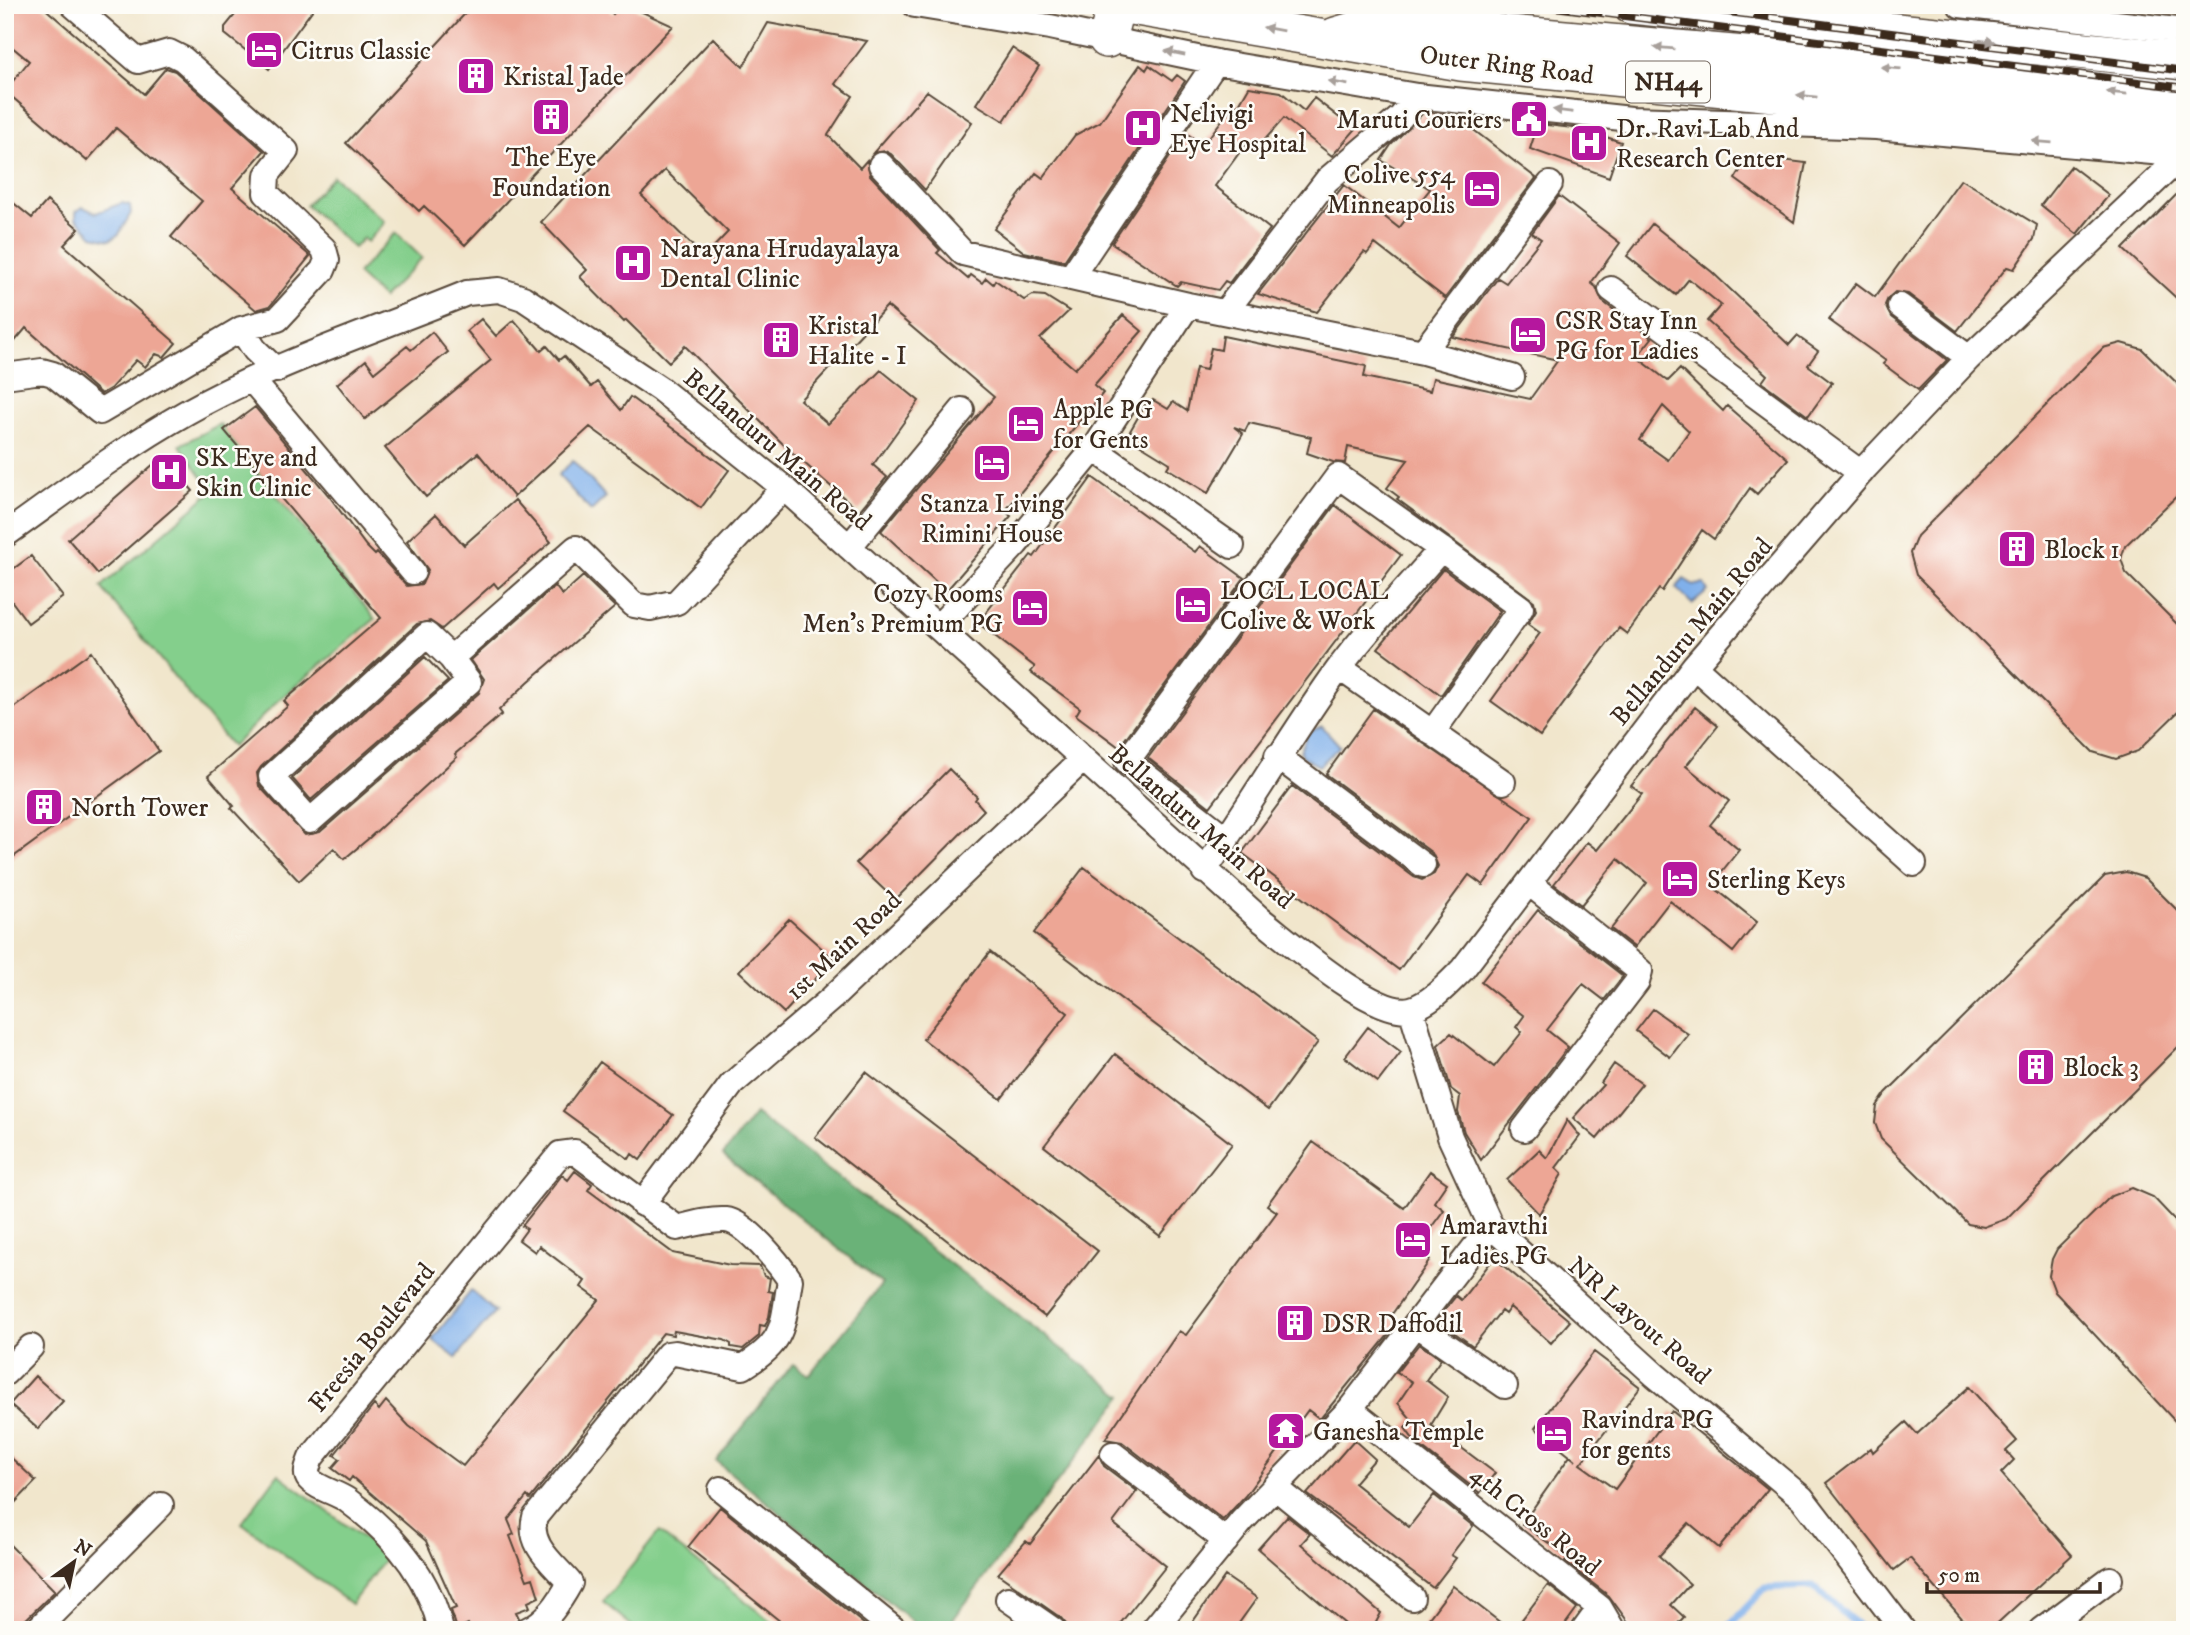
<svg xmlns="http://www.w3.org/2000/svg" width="2190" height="1635" font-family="'IM FELL DW Pica',serif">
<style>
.green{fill:#84cf8c;stroke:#607c55;stroke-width:2}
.forest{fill:#6bb278;stroke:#536e4b;stroke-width:2}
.water{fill:#80b0eb;stroke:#5e6d84;stroke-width:2}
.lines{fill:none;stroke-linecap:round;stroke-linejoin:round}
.stream{stroke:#80b0eb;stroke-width:7}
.building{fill:#eda695;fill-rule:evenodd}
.minor-casing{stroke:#564638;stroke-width:28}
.highway-casing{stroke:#564638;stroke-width:40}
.minor{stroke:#fff;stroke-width:24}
.highway{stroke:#fff;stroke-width:37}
.rail-casing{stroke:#3b2a1e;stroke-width:8}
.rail{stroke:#fdfcf7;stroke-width:5;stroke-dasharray:16;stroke-linecap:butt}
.oneway{fill:#a79f9a}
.labels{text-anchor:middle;stroke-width:5;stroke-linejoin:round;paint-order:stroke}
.shield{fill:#fdfcf7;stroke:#75695f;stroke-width:2}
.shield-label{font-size:24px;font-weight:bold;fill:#3b2a1e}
.poi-label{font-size:26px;fill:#3b2a1e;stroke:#fdfcf7;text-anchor:start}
.street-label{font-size:26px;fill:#3b2a1e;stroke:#fdfcf7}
</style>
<rect width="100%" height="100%" fill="#fdfcf7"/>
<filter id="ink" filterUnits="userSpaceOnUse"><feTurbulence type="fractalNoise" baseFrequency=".0143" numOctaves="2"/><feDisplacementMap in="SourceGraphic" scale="14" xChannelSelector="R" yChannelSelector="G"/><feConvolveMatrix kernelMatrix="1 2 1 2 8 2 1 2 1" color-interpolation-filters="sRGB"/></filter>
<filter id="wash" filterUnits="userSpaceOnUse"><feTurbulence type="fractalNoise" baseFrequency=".00686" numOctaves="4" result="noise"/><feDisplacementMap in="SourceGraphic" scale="28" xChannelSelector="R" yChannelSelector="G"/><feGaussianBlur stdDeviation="1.57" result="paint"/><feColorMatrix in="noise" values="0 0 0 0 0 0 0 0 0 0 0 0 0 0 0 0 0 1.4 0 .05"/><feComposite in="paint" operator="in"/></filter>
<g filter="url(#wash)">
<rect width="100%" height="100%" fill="#f1e6cc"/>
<path class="green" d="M333 176 385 222 367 242 363 238 354 248 306 205Z
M396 233 422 258 383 298 357 274Z
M220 424 375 619 279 700 232 747 101 587 212 491 180 445Z
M278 1474 387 1556 351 1604 242 1523Z
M659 1532 782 1630H637L603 1602Z"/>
<path class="forest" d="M755 1114 1123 1396 945 1630H923L716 1461 793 1364 809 1375 882 1284 723 1155Z"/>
<path class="water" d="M122 203 130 205 131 213 119 234 110 240 93 236 76 218V212L83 207 96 213Z
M573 461 606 497 591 511 558 475Z
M1684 579 1694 585 1704 584 1708 591 1692 604 1676 588Z
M1322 726 1340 746 1319 766 1302 757 1300 751 1308 732Z
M471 1291 495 1312 456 1358 432 1339Z"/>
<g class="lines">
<path class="stream" d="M1725 1630 1765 1588 1813 1586 1863 1630"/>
</g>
<g id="blocks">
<path class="building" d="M5 5H41L144 94 166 68 175 71 264 151 232 188 310 256 270 306 256 310 171 237 202 201 116 128 87 161 5 91 29 61 5 41Z
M243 5H316L269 69 225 34V27Z
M473 5H604L613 14 621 5H627L673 26 465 245 424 206 419 211 346 143Z
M768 23 867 41 835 84 853 96 828 135 860 168 867 160 870 175 940 250 937 253 968 279 971 275 982 283 986 278 993 284 995 280 1024 300 1033 295 1045 296 1069 311 1040 339 1075 369 1123 315 1142 331 1094 385 1103 393 1005 511 1011 516 946 591 881 531 994 397 887 306 800 400 828 424 881 370 919 401 873 465 887 477 859 511 787 448 685 346 669 362 626 320 624 322 580 277 587 270 541 222 713 38 743 67ZM665 170 728 232 704 257 641 195Z
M1012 48 1039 66 1004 121 976 104Z
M1140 65 1146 70 1149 65 1172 81 1177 75 1185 81 1064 261 1024 252 994 229 1036 173 1043 178 1075 135 1100 122Z
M1249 87 1281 92 1304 111 1314 98 1355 130 1332 156 1284 118 1254 152 1245 145 1215 186 1270 229 1229 283 1225 281 1218 290 1181 282 1177 286 1112 243 1186 133 1203 145 1235 103 1238 106Z
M927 91 972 122 925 190 891 154 885 151 873 153Z
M1424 112 1464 117 1462 121 1536 178 1445 298 1375 244 1367 254 1364 252 1317 312 1258 294 1344 185 1399 228 1430 189 1381 160 1391 145Z
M1538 124 1582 129 1621 142 1609 177 1530 149Z
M1749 156 1806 163 1794 222 1735 179Z
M2071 166 2109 195 2077 234 2041 205Z
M1961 179 2037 225 2034 239 2014 269 2007 267 1957 331 1908 294 1895 292 1888 298 1885 305 1891 317 1947 360 1918 390 1883 364 1886 361 1829 320 1856 283 1875 297Z
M2185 186V306L2123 249Z
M5 196 32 218 47 201 79 229 64 245 176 343 164 357 156 354 145 367 136 360 111 388 101 394 26 328 5 353Z
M1559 196 1620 243 1591 283 1596 287 1602 301 1652 338 1637 357 1668 381 1680 369 1723 411 1727 406 1788 459 1757 494 1750 488 1714 539 1702 530 1662 591 1659 589 1627 634 1619 628 1540 736 1491 701 1540 633 1528 624 1536 610 1534 601 1397 499 1399 497 1387 488 1408 460 1348 447 1345 463 1333 462 1307 453 1311 437 1249 423 1245 431 1234 427 1243 434 1208 493 1167 468 1170 463 1131 439 1134 433 1130 431 1145 405 1149 408 1153 400 1168 409 1173 402 1187 411 1196 368 1206 370 1211 348 1221 350 1223 336 1366 366 1364 377 1430 391 1433 378 1530 399 1558 360 1453 337 1498 278 1506 283 1541 239 1532 233ZM1663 406 1689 431 1668 460 1640 440Z
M1652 224 1712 272 1789 345 1797 336 1818 351 1808 365 1832 383 1808 416 1762 382 1767 375 1707 321 1721 305 1689 279 1676 295 1627 256Z
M481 319 496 336 514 320 541 351 547 346 559 360 564 356 591 387 597 382 621 410 630 397 729 470 701 508 590 427 514 497 478 453 426 497 385 448 491 360 467 331Z
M432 332 448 352 365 419 337 384 366 360 375 372 407 346 411 350Z
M2121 343 2142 349 2185 391V488L2125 546 2121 559 2126 573 2185 632V705L2138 751 2116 759 2093 752 1916 575 1910 553 1917 536 2103 348Z
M255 407 329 496 366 546 375 555 377 553 407 586 422 584 428 570 407 541 436 514 464 545 515 500 551 542 498 588 494 583 442 629 430 621 417 624 261 767 257 773 259 786 305 835 320 832 479 693 484 679 471 660 555 586 562 595 583 576 615 607 528 682 499 710 502 714 455 754 457 757 368 839 344 859 334 848 299 881 231 808 234 806 208 776 288 706 284 701 381 618 224 430Z
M163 456 193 491 98 574 68 539Z
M1092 477 1195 552 1200 546 1244 578 1119 747 1076 715 1080 708 1031 672 1035 667 978 623 1031 555 1034 557Z
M1335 505 1401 555 1210 807 1148 758Z
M31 556 63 597 28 623 5 592V575Z
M1443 569 1500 611 1441 695 1378 648Z
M91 652 159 751 5 863V714Z
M425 657 448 681 311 800 292 778Z
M1695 707 1718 726 1686 766 1729 801 1710 825 1739 850 1711 885 1757 922 1733 952 1670 901 1634 947 1611 929 1647 883 1618 859 1581 905 1554 884 1587 842 1597 850 1642 794 1631 786Z
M1373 709 1532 817 1483 885 1469 875 1399 970 1242 853 1292 786 1414 877 1422 880 1434 874 1438 866 1432 853 1326 774Z
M949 769 977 797 975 800 984 810 895 900 856 863Z
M1084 867 1318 1042 1268 1110 1034 933Z
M2126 872 2145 878 2185 918V1040L2006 1219 1984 1227 1968 1224 1881 1139 1875 1123 1877 1106 1886 1093 2105 876Z
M1538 910 1623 976 1604 1000 1583 984 1547 1030 1568 1047 1481 1160 1464 1132 1458 1112 1460 1096 1451 1089 1438 1045 1451 1033 1494 1067 1522 1032 1516 1027 1524 1016 1481 982Z
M789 919 834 959 784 1013 739 971Z
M990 952 1068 1013 1001 1099 923 1039Z
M1653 1009 1688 1034 1670 1057 1636 1031Z
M1368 1027 1401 1052 1378 1082 1345 1057Z
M1115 1054 1232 1144 1160 1236 1044 1146Z
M600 1062 673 1115 640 1160 632 1154 629 1159 563 1111Z
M1614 1064 1642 1084 1597 1139 1573 1118 1603 1085 1601 1083Z
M866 1072 1098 1251 1045 1317 815 1137Z
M1567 1120 1580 1136 1556 1168 1562 1174 1539 1214 1507 1180 1539 1150 1547 1158Z
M1313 1142 1404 1208 1430 1171 1447 1183 1434 1202 1444 1210 1416 1248 1430 1260 1390 1317 1398 1323 1320 1419 1308 1410 1245 1496 1223 1520 1122 1442 1105 1439 1179 1331 1186 1335 1277 1212 1267 1205Z
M575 1171 592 1184 588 1190 673 1253 730 1265 760 1266 764 1276 770 1278 768 1291 773 1292 769 1317 765 1326 760 1325 759 1336 743 1349 731 1347V1344L724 1340 674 1331 673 1335 663 1333 530 1499 527 1496 508 1520 514 1534 510 1536 527 1580 533 1578 539 1597 528 1602 530 1607 516 1612 519 1618 514 1623 496 1630H471L468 1624 457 1629 451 1610 456 1608 426 1541 352 1477 349 1481 332 1468 340 1459 334 1455 374 1405 379 1410 386 1401 409 1426 463 1466 599 1300 581 1287 585 1281 539 1246 535 1252 519 1240 527 1229 522 1226 552 1188 562 1175 568 1180Z
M2132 1188 2153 1197 2185 1231V1432L2055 1292 2049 1276 2052 1259 2057 1249 2111 1196Z
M1494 1258 1570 1321 1551 1343 1510 1307 1505 1314 1501 1311 1473 1346 1437 1320 1456 1296 1461 1300Z
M1419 1344 1441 1359 1426 1380 1448 1397 1431 1425 1495 1473 1480 1493 1416 1443 1405 1428 1411 1419 1398 1403 1412 1382 1397 1372Z
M1594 1352 1640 1387 1580 1464 1615 1489 1672 1411 1768 1489 1719 1548 1689 1523 1659 1556 1690 1584 1671 1605 1684 1617 1672 1630H1634L1609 1596 1565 1562 1568 1558 1557 1549 1522 1524 1570 1456 1576 1461 1535 1428Z
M35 1376 63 1401 38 1429 10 1404Z
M1969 1387 2017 1441 2006 1451 2014 1460 2001 1473 2072 1555 1990 1630H1972L1910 1558 1894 1570 1826 1483 1871 1448 1873 1452 1906 1422 1917 1434Z
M1354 1440 1375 1459 1354 1483 1409 1527 1434 1495 1473 1526 1451 1555 1456 1558 1433 1588 1307 1494Z
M5 1452 36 1481 5 1513Z
M1099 1455 1104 1466 1137 1491 1113 1523 1166 1566 1115 1630H1071L1061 1618 998 1574 1026 1541 1030 1544Z
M720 1507 871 1630H791L688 1547Z
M1287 1516 1310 1534 1301 1544 1381 1613 1372 1630H1352L1258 1549Z
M5 1540 55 1591 15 1630H5Z
M1225 1576 1257 1598 1234 1630H1187Z
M1548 1585 1577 1608 1561 1630H1514Z
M1453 1586 1510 1630H1420Z"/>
</g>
</g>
<g filter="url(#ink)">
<use href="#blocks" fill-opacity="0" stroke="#564638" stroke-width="2"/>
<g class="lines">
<defs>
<path id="minor" d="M915 5 1050 27 1216 62 1417 96 1631 119 1876 127 2185 155
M1960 5 2185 31
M881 165 963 253 1188 305 1423 352 1512 377
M1071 277 1216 62
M1611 289 1861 473
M1900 306 1969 358
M1225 312 1327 180 1401 117 1417 96
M241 329 255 350 276 370
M1423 352 1550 184
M5 376 42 371 53 374 100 412 241 329 278 319 323 270 327 260 324 249 266 193 267 175 286 151 183 59 169 52 138 61 73 5
M252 380 413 572
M1094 449 1232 546
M5 535C64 493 123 448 187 412 274 363 374 331 467 293L499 290 523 298 660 389 784 488 1260 919C1289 941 1375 1018 1411 1009 1430 1004 1449 983 1462 970L1694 666 1865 468 1969 358 2185 153
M849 547 962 410
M938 627 1016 544 1094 449 1188 305
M451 658 469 682 310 821 271 777 427 635 451 658 576 548 634 605 650 608 677 602 784 488
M1694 666 1914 864
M1340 668 1503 782
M1277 756 1423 865
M1227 839 1127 761 1338 476 1441 549
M1204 871C1250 806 1290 736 1337 671 1368 628 1407 589 1441 549L1521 608 1432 733
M1411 1009 1450 1137 1491 1226 1655 1375 1802 1498 1903 1630
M1524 1129 1637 982 1640 971 1529 883
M642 1204 732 1084 832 998 1082 760
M1416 1324 1505 1386
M5 1373 31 1347
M1350 1409 1600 1608 1613 1630
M1113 1454 1226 1541
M1276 1488 1412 1598
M721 1489 895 1630
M1008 1599 1053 1630
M37 1630 161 1505
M441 1630C429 1575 392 1533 347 1500 337 1493 317 1488 309 1479 304 1473 309 1464 311 1458L560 1154 575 1152 677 1228C693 1224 710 1219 726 1220 746 1222 779 1264 790 1280 782 1327 786 1341 743 1367L675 1353 668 1354 535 1517C527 1545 553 1563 570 1583 560 1601 547 1622 527 1630
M1153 1630 1242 1521 1350 1409 1491 1226
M1584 1630 1600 1608
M2042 1630 2110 1579"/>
<path id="highway" d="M1125 5 1461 62 2185 134
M1631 5 2185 61
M1336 36 1400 17 1499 33 1924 71 2185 100
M1107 39 1116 5"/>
</defs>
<use href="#minor" class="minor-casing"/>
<use href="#highway" class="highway-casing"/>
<use href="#minor" class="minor"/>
<use href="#highway" class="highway"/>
<defs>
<path id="rail" d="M1539 5 2185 88
M1674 5 2185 71"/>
</defs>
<use href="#rail" class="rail-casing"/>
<use href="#rail" class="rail"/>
</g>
<defs><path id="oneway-solid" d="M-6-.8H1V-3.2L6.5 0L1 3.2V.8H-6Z" transform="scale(1.75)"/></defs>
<g class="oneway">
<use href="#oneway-solid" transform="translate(1273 29) rotate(-170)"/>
<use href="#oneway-solid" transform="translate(1985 41) rotate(6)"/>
<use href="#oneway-solid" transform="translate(1664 48) rotate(-175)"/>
<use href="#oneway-solid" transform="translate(1175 53) rotate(-168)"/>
<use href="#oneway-solid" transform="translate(1891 68) rotate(-175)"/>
<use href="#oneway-solid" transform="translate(1338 83) rotate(-170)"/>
<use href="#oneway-solid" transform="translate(2117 93) rotate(-174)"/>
<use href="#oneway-solid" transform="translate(1807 96) rotate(-174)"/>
<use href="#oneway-solid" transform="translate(1563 111) rotate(-173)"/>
<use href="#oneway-solid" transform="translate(2042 142) rotate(-175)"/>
</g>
</g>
<defs>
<symbol id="hotel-square" viewBox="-11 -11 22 22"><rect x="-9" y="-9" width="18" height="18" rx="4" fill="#b5179e" stroke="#fdfcf7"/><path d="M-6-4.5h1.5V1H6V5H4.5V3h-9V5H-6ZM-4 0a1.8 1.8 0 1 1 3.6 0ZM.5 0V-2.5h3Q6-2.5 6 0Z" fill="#fff"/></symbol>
<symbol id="building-square" viewBox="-11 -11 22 22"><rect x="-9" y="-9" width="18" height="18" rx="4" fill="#b5179e" stroke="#fdfcf7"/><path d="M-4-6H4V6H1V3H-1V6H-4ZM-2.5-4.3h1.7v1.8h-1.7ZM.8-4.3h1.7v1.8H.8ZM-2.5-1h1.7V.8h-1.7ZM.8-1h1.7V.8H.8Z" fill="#fff"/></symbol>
<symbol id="civic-square" viewBox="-11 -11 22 22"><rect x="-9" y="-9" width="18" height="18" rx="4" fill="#b5179e" stroke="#fdfcf7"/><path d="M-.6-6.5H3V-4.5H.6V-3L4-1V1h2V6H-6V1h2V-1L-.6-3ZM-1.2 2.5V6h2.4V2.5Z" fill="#fff"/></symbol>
<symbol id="hospital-square" viewBox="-11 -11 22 22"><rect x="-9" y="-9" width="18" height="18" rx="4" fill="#b5179e" stroke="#fdfcf7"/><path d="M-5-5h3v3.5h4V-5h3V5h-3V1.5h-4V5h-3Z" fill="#fff"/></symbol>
<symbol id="temple-square" viewBox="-11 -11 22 22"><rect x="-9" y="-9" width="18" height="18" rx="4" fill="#b5179e" stroke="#fdfcf7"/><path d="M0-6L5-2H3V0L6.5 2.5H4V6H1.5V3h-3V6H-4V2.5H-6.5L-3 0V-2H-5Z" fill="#fff"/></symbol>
</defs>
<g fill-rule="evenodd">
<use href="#hotel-square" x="242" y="28" width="44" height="44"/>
<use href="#building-square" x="454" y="54" width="44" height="44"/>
<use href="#building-square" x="529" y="95" width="44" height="44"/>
<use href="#civic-square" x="1507" y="97" width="44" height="44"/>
<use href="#hospital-square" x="1121" y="106" width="44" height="44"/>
<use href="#hospital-square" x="1567" y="121" width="44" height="44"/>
<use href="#hotel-square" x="1460" y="167" width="44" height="44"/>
<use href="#hospital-square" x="611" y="241" width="44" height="44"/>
<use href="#hotel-square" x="1506" y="313" width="44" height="44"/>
<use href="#building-square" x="759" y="318" width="44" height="44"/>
<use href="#hotel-square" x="1004" y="402" width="44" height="44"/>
<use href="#hotel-square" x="970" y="441" width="44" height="44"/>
<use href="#hospital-square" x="147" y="450" width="44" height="44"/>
<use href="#building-square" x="1995" y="527" width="44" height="44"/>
<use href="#hotel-square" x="1171" y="583" width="44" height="44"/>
<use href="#hotel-square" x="1008" y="586" width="44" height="44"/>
<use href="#building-square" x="22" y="785" width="44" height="44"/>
<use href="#hotel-square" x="1658" y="857" width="44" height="44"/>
<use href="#building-square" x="2014" y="1045" width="44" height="44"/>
<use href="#hotel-square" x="1391" y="1218" width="44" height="44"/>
<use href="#building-square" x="1273" y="1301" width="44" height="44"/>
<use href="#temple-square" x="1264" y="1409" width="44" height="44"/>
<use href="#hotel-square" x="1532" y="1412" width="44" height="44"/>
</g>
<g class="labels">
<rect class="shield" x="1626" y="61.5" width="84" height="41" rx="5"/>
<g class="shield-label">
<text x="1668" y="90">NH44</text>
</g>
<g class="poi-label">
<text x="291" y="59">Citrus Classic</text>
<text x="503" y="85">Kristal Jade</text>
<text x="1170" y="122">Nelivigi<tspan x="1170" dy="30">Eye Hospital</tspan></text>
<text x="1502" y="128" text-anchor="end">Maruti Couriers</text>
<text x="1616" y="137">Dr. Ravi Lab And<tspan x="1616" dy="30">Research Center</tspan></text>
<text x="551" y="166" text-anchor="middle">The Eye<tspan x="551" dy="30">Foundation</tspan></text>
<text x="1455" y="183" text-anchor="end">Colive 554<tspan x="1455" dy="30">Minneapolis</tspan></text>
<text x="660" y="257">Narayana Hrudayalaya<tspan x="660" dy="30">Dental Clinic</tspan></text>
<text x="1555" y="329">CSR Stay Inn<tspan x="1555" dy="30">PG for Ladies</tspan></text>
<text x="808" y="334">Kristal<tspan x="808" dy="30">Halite - I</tspan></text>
<text x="1053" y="418">Apple PG<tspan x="1053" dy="30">for Gents</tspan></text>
<text x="196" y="466">SK Eye and<tspan x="196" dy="30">Skin Clinic</tspan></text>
<text x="992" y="512" text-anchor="middle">Stanza Living<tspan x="992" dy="30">Rimini House</tspan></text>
<text x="2044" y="558">Block 1</text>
<text x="1220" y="599">LOCL LOCAL<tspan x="1220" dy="30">Colive &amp; Work</tspan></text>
<text x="1003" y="602" text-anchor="end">Cozy Rooms<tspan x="1003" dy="30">Men's Premium PG</tspan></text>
<text x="71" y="816">North Tower</text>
<text x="1707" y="888">Sterling Keys</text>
<text x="2063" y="1076">Block 3</text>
<text x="1440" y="1234">Amaravthi<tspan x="1440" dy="30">Ladies PG</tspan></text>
<text x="1322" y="1332">DSR Daffodil</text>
<text x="1581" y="1428">Ravindra PG<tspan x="1581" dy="30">for gents</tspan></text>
<text x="1313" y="1440">Ganesha Temple</text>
</g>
<g class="street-label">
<text transform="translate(1507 64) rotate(7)" y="9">Outer Ring Road</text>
<text transform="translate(778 449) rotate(40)" y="9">Bellanduru Main Road</text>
<text transform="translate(1691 631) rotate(-50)" y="9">Bellanduru Main Road</text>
<text transform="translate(1202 826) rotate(41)" y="9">Bellanduru Main Road</text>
<text transform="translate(843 945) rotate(-43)" y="9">1st Main Road</text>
<text transform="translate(1640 1320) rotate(41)" y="9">NR Layout Road</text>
<text transform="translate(371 1337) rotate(-51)" y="9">Freesia Boulevard</text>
<text transform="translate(1536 1520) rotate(39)" y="9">4th Cross Road</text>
</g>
</g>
<rect width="2190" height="1635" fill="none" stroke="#fdfcf7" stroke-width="28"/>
<g transform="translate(74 1562) rotate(33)" stroke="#fdfcf7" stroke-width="5" paint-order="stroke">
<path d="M0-5L12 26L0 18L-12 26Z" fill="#3b2a1e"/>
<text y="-10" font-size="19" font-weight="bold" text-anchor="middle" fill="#3b2a1e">N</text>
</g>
<path d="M1927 1582v10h173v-10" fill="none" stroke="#3b2a1e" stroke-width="3.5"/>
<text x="1938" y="1582" font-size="21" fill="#3b2a1e" stroke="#fdfcf7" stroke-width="5" paint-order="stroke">50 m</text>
</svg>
